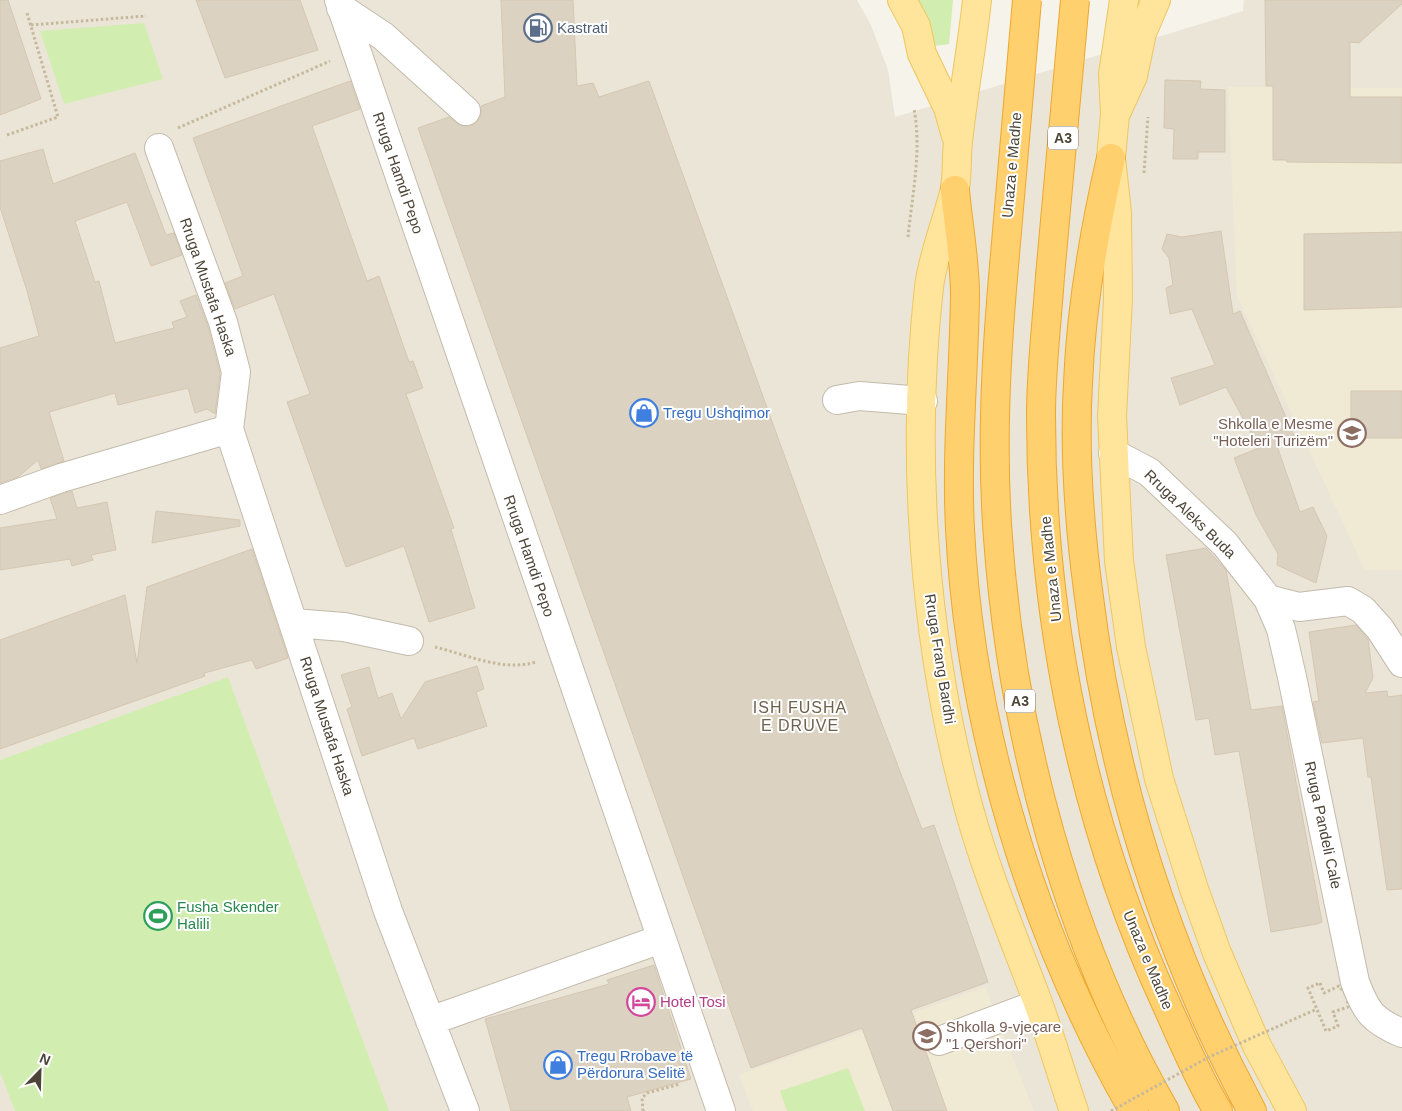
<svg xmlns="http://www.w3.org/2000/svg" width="1402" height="1111" font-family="Helvetica,sans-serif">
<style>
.residential{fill:#ebe5d8}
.education{fill:#f0e9d3}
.green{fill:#d1eeb0}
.building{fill:#dcd2c1;stroke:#d5c7b1}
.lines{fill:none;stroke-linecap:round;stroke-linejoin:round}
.minor-casing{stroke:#c3bbac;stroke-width:30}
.major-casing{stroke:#efc660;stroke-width:30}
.highway-casing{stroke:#eca82f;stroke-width:30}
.path{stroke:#c6b89b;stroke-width:3;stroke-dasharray:2.5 2.5;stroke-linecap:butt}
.minor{stroke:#fff;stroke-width:28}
.major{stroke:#ffe49b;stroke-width:28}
.highway{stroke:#ffd06d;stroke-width:28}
.highway-bridge-casing{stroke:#eca82f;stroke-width:30;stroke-linecap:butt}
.path-bridge{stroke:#c6b89b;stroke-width:3;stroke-dasharray:2.5 2.5;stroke-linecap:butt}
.highway-bridge{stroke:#ffd06d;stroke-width:28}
.labels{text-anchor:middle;stroke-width:4;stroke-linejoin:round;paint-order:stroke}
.shield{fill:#fff;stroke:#827c73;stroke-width:1}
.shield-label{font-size:14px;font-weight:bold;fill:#4c4437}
.service-label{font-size:15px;fill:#4e5e75;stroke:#fff;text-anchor:start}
.street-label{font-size:15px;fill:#4c4437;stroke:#fff}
.shop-label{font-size:15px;fill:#366cbe;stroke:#fff;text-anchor:start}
.education-label{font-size:15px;fill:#785e54;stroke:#fff;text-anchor:end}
.leisure-label{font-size:15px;fill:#27864d;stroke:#fff;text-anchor:start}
.hotel-label{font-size:15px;fill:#b23c85;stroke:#fff;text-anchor:start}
.neighbourhood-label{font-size:16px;letter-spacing:1px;fill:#6f624d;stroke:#fff}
</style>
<rect width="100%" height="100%" fill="#f6f3ea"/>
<path class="residential" d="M0 0H857L871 25 888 70 895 117 1243 11 1244 0H1402V1111H0Z"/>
<path class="education" d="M1228 87 1402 88V570H1365L1237 296Z
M985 987 1034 1111H753L739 1075Z"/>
<path class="green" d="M915 0H953L949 44 934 46Z
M144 23 163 79 64 104 40 31Z
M228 677 389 1111H15L0 1072V760Z
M848 1068 865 1111H787L780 1091Z"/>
<path class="building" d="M0 0H8L41 99 0 115Z
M196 0H300L318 50 225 78Z
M501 0H573L577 86 593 83 599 97 649 81 872 698 922 829 934 825 988 982 911 1010 947 1111H893L862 1028 751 1068 418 128 449 117 462 126H471L478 121 481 115V106L505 97Z
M1265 0H1402V4L1359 43 1350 42V97H1402V163L1287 162 1286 160H1273V86H1266Z
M1165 80 1201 81 1200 89 1225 90V152H1198V159H1173L1174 129 1164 128Z
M350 81 360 109 312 126 367 281 379 276 409 362 413 361 423 388 406 394 454 528 451 529 475 608 429 622 404 546 346 567 287 402 310 394 274 294 235 309 225 283 243 276 193 138Z
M43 149 53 184 135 153 166 235 174 233 182 255 151 266 127 202 75 221 95 282 99 281 115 343 174 328 172 322 187 317 180 301 196 295 208 327 220 373 215 414 207 409 195 413 188 388 118 405 115 393 49 412 64 461 41 469 38 460 18 477 0 483V348L39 336 27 291 0 207V161Z
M1221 231 1233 314 1240 311 1295 438 1277 446 1300 512 1313 507 1327 536 1316 583 1277 565 1278 554 1256 515 1234 458 1259 448 1226 387 1180 405 1171 378 1215 365 1192 309 1170 314 1166 288 1173 285 1169 258 1162 249 1167 234 1182 237Z
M1402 232V307L1304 310V234Z
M1351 391H1402V438H1351Z
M72 491 77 508 107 502 116 550 91 555 93 560 72 566 70 559 0 570V528L57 519 50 498Z
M156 511 240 520V526L152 543Z
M1206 548 1226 570 1251 710 1282 706 1322 922 1317 924 1271 932 1239 751 1215 755 1209 718 1196 720 1166 555Z
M252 549 288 658 256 669 252 660 204 673 205 676 0 749V640L125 595 137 663 147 587Z
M1356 625 1368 639 1373 678 1365 693 1387 691 1388 697 1402 695V889L1387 890 1371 777H1368L1363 738 1322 743 1313 702 1319 701 1309 632Z
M477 666 484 689 476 692 487 726 418 749 414 738 362 756 347 709 352 707 341 675 369 667 378 698 392 693 401 719 425 682Z
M654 965 691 1079 627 1097 631 1111H511L485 1019 609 984 607 980Z"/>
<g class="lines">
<defs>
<path id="minor" d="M339 0 721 1111
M341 8 383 36 466 111
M159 148 223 322 236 372 229 429 388 911 465 1111
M837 400 859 396 923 401
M1113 453 1149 472 1225 544 1268 599 1281 629 1292 677 1355 982C1366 1012 1373 1021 1402 1033
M0 500 61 478 229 429
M1268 599 1299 607 1348 601 1363 610 1380 629 1402 663
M293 623 344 627 409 641
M430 1021 661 939
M939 1041 1038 1004"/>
<path id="major" d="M902 0 916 26 922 54 948 108 956 136
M977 0C972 47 963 94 958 142 956 158 958 177 954 193 946 224 933 255 929 287 910 456 924 645 969 809 986 871 1011 931 1034 992 1049 1031 1060 1071 1074 1111
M1124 0 1113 74 1115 114 1111 158 1117 213 1118 299 1112 416 1119 561 1131 647 1159 779 1194 889 1217 953 1257 1046 1292 1111
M1117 111 1133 76 1142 33 1156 0"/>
<path id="highway" d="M1111 158C1094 232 1081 306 1078 383 1074 452 1079 521 1088 590 1110 772 1165 949 1252 1111
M955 190C958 224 965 260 965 295 964 373 956 451 960 529 970 729 1034 938 1134 1111
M1004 266C996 356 991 447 998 538 1012 733 1067 941 1165 1111
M1050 276C1047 322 1041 369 1041 415 1041 617 1082 822 1167 1006 1183 1041 1198 1078 1218 1111"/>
</defs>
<use href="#minor" class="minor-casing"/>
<use href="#major" class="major-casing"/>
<use href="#highway" class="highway-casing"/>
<path class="path" d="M31 25 146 16
M178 128 330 61
M7 135 58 117 27 13
M1144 173 1148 117
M908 237C912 196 922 150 914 109
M435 647C468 655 503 672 536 662
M1320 983 1324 993 1339 986 1347 996 1348 1007 1333 1012 1338 1026 1326 1031 1308 988Z
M643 1111 642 1098 647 1093 680 1084"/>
<use href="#minor" class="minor"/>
<use href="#major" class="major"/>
<use href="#highway" class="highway"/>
<defs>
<path id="highway-bridge" d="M1004 266 1027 0
M1050 276 1075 0"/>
</defs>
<use href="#highway-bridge" class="highway-bridge-casing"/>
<path class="path-bridge" d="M1111 1111 1209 1057 1317 1009"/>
<use href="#highway-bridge" class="highway-bridge"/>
</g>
<defs>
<symbol id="fuel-ring" viewBox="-11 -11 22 22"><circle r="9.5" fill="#fff" stroke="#5c6f8a" stroke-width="1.5"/><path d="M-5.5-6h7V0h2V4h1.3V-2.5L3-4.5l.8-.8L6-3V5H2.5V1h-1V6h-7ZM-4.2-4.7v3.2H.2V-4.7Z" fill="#5c6f8a"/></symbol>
<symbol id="shop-ring" viewBox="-11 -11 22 22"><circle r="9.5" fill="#fff" stroke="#3f7fe0" stroke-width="1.5"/><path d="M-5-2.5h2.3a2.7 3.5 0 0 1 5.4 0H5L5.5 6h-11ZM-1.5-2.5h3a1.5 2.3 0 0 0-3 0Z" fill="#3f7fe0"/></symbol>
<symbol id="school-ring" viewBox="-11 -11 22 22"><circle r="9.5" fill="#fff" stroke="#8d6e63" stroke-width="1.5"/><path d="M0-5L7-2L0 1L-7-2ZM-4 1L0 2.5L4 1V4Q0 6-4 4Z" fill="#8d6e63"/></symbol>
<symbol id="stadium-ring" viewBox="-11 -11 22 22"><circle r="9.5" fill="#fff" stroke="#2e9e5b" stroke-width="1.5"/><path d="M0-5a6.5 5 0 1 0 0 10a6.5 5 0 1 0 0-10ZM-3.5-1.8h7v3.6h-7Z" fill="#2e9e5b"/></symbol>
<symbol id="hotel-ring" viewBox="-11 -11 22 22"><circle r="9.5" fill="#fff" stroke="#d1479c" stroke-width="1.5"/><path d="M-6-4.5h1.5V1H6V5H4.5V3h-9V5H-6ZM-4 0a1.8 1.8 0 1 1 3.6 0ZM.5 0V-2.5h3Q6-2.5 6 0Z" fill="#d1479c"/></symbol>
</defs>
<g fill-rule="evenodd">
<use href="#fuel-ring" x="522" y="12" width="32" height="32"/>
<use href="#shop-ring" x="628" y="397" width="32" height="32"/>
<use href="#school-ring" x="1336" y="417" width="32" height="32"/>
<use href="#stadium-ring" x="142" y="900" width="32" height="32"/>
<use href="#hotel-ring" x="625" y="986" width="32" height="32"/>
<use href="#school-ring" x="911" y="1020" width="32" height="32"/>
<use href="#shop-ring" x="542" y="1049" width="32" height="32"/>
</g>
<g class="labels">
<g class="shield">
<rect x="1048" y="126.5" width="30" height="23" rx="4"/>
<rect x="1005" y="689.5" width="30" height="23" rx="4"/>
</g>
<g class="shield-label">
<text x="1063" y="143">A3</text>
<text x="1020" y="706">A3</text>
</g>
<g class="service-label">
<text x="557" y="33">Kastrati</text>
</g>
<g class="street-label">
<text transform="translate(1012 165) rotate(-85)" y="5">Unaza e Madhe</text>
<text transform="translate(398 173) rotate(71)" y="5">Rruga Hamdi Pepo</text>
<text transform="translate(208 287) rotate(71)" y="5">Rruga Mustafa Haska</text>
<text transform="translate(1190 514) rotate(44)" y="5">Rruga Aleks Buda</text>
<text transform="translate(529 556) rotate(71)" y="5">Rruga Hamdi Pepo</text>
<text transform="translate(1051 569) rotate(-96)" y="5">Unaza e Madhe</text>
<text transform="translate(940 659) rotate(81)" y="5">Rruga Frang Bardhi</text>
<text transform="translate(327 726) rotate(72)" y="5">Rruga Mustafa Haska</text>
<text transform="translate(1323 825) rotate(78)" y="5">Rruga Pandeli Cale</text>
<text transform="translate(1148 960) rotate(67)" y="5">Unaza e Madhe</text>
</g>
<g class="shop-label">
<text x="663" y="418">Tregu Ushqimor</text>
<text x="577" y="1061">Tregu Rrobave të<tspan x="577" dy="17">Përdorura Selitë</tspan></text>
</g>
<g class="education-label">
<text x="1333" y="429">Shkolla e Mesme<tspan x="1333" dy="17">"Hoteleri Turizëm"</tspan></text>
<text x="946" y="1032" text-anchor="start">Shkolla 9-vjeçare<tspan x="946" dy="17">"1 Qershori"</tspan></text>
</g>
<g class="leisure-label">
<text x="177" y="912">Fusha Skender<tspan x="177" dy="17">Halili</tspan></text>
</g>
<g class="hotel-label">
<text x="660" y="1007">Hotel Tosi</text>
</g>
<g class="neighbourhood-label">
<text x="800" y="713">ISH FUSHA<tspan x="800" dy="18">E DRUVE</tspan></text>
</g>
</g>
<g transform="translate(40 1071) rotate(23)" stroke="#ffffff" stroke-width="4" paint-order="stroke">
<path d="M0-4L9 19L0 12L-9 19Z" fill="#4c4437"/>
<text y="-8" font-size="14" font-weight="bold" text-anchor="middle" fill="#4c4437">N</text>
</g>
</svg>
